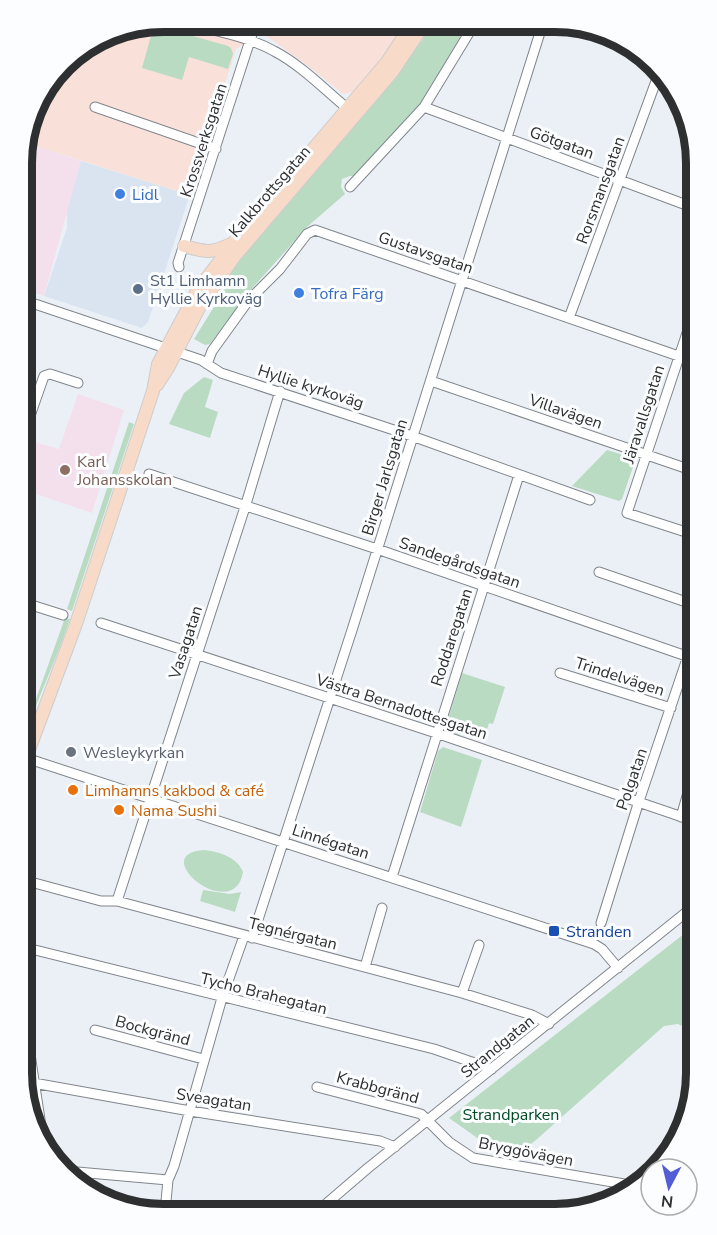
<svg xmlns="http://www.w3.org/2000/svg" width="717" height="1235" font-family="'Nunito Sans',sans-serif">
<style>
.built{fill:#dae4f1}
.industrial{fill:#f9e0d8}
.education{fill:#f4dfed}
.green{fill:#b9dbc2}
.lines{fill:none;stroke-linecap:round;stroke-linejoin:round}
.minor-casing{stroke:#81868c;stroke-width:11}
.major-casing{stroke:#cdcdce;stroke-width:14}
.minor{stroke:#fff;stroke-width:9}
.major{stroke:#f7dac8;stroke-width:12}
.shop-dot{fill:#3f7fe0;stroke:#fcfdff;stroke-width:2}
.service-dot{fill:#5c6f8a;stroke:#fcfdff;stroke-width:2}
.education-dot{fill:#8d6e63;stroke:#fcfdff;stroke-width:2}
.worship-dot{fill:#6b7280;stroke:#fcfdff;stroke-width:2}
.food-dot{fill:#e8710a;stroke:#fcfdff;stroke-width:2}
.transit-dot{fill:#1a4fb4;stroke:#fcfdff;stroke-width:2}
.labels{text-anchor:middle;stroke-width:6;stroke-linejoin:round;paint-order:stroke}
.street-label{font-size:16px;fill:#2d2f31;stroke:#fcfdff}
.shop-label{font-size:16px;fill:#366cbe;stroke:#fcfdff;text-anchor:start}
.service-label{font-size:16px;fill:#4e5e75;stroke:#fcfdff;text-anchor:start}
.education-label{font-size:16px;fill:#785e54;stroke:#fcfdff;text-anchor:start}
.worship-label{font-size:16px;fill:#5b616d;stroke:#fcfdff;text-anchor:start}
.food-label{font-size:16px;fill:#c56008;stroke:#fcfdff;text-anchor:start}
.transit-label{font-size:16px;fill:#164399;stroke:#fcfdff;text-anchor:start}
.park-label{font-size:16px;fill:#004a24;stroke:#fcfdff}
.rim{fill:none;stroke:#2d2f31;stroke-width:8}
</style>
<rect width="100%" height="100%" fill="#ebf0f7"/>
<path class="built" d="M81 161 190 195 148 322 142 328 44 296 67 228V207Z"/>
<path class="industrial" d="M162 21 408 23 357 91 343 94 307 65 261 32 236 49 190 195 32 145 48 84 69 56 109 32Z"/>
<path class="education" d="M32 145 81 161 44 296 23 289 22 164 29 158Z
M78 394 124 410 92 513 24 490V439L59 449Z"/>
<path class="green" d="M431 23H464L460 28V39L417 110 356 176H350L342 179 341 187 345 194 307 227 248 293 210 344 205 345 194 339 232 278 227 274 244 250 397 75 423 39Z
M154 25 228 46 231 48 233 54 228 69 189 57 182 80 142 68Z
M204 377 213 380 205 407 218 412 210 438 169 424 184 393Z
M129 422 134 424 72 611 67 609Z
M607 450 630 457 633 459V467L622 499 619 501 572 486Z
M65 618 70 619C57 658 39 695 26 733V727Z
M462 673 505 687 493 724 489 723 485 736 462 729 460 735C452 733 446 732 447 722Z
M443 747 482 760 461 827 420 812 438 751Z
M205 850C220 852 237 857 243 872 234 926 144 853 205 850Z
M203 890 230 894 241 892 235 912 200 901Z
M694 926 695 1033 678 1024 664 1026 536 1140 518 1154 490 1147 449 1118Z"/>
<g class="lines">
<defs>
<path id="minor" d="M177 21C209 30 245 35 274 51 301 65 324 89 347 108
M95 107 216 149
M424 107 689 206
M350 187 424 107 469 33
M179 267 178 263 256 22
M23 300 201 360 221 373 412 436 590 500
M569 318 659 73
M690 324 627 513 692 534
M207 364 212 351 248 301 280 269 307 234 315 230 690 360
M431 381 691 470
M24 433 44 376 50 374 78 383
M149 474 377 549 692 658
M599 572 692 604
M25 603 63 615
M101 623 436 733 694 821
M560 673 671 708
M26 758 594 944 602 949 618 968
M681 817 693 775
M392 877 519 475
M27 881 101 901H117L462 993 532 1015 549 1024
M117 901 246 504 280 391
M601 923 639 801 692 644
M252 938 352 630 543 23
M27 948 434 1049 492 1069
M365 967 382 908
M462 993 479 945
M95 1030 203 1059
M28 1041 43 1139
M28 1082 190 1111 380 1141 395 1147
M317 1087 421 1114 449 1142 473 1158 630 1185
M66 1171 168 1180
M319 1210 368 1168 694 906
M165 1212 168 1180 174 1166 222 998 244 936"/>
<path id="major" d="M184 246C205 252 210 254 231 244
M157 385 168 368 199 308 234 257 393 71 425 23
M26 758 76 624 153 391 158 364 197 291 234 242 387 62 413 23"/>
</defs>
<use href="#minor" class="minor-casing"/>
<use href="#major" class="major-casing"/>
<use href="#minor" class="minor"/>
<use href="#major" class="major"/>
</g>
<g class="shop-dot">
<circle cx="120" cy="194" r="6"/>
<circle cx="299" cy="293" r="6"/>
</g>
<circle class="service-dot" cx="138" cy="289" r="6"/>
<circle class="education-dot" cx="65" cy="470" r="6"/>
<circle class="worship-dot" cx="71" cy="752" r="6"/>
<g class="food-dot">
<circle cx="73" cy="790" r="6"/>
<circle cx="119" cy="810" r="6"/>
</g>
<rect class="transit-dot" x="548" y="925" width="12" height="12" rx="3"/>
<g class="labels">
<g class="street-label">
<text transform="translate(203 140) rotate(-72)" y="6">Krossverksgatan</text>
<text transform="translate(562 142) rotate(20)" y="6">Götgatan</text>
<text transform="translate(600 190) rotate(-70)" y="6">Rorsmansgatan</text>
<text transform="translate(269 191) rotate(-49)" y="6">Kalkbrottsgatan</text>
<text transform="translate(426 252) rotate(19)" y="6">Gustavsgatan</text>
<text transform="translate(311 386) rotate(18)" y="6">Hyllie kyrkoväg</text>
<text transform="translate(566 411) rotate(19)" y="6">Villavägen</text>
<text transform="translate(643 414) rotate(-72)" y="6">Järavallsgatan</text>
<text transform="translate(384 477) rotate(-73)" y="6">Birger Jarlsgatan</text>
<text transform="translate(460 562) rotate(19)" y="6">Sandegårdsgatan</text>
<text transform="translate(451 637) rotate(-72)" y="6">Roddaregatan</text>
<text transform="translate(185 642) rotate(-72)" y="6">Vasagatan</text>
<text transform="translate(620 676) rotate(18)" y="6">Trindelvägen</text>
<text transform="translate(402 706) rotate(18)" y="6">Västra Bernadottesgatan</text>
<text transform="translate(631 779) rotate(-71)" y="6">Polgatan</text>
<text transform="translate(331 841) rotate(18)" y="6">Linnégatan</text>
<text transform="translate(293 933) rotate(14)" y="6">Tegnérgatan</text>
<text transform="translate(264 993) rotate(14)" y="6">Tycho Brahegatan</text>
<text transform="translate(153 1030) rotate(15)" y="6">Bockgränd</text>
<text transform="translate(497 1046) rotate(-39)" y="6">Strandgatan</text>
<text transform="translate(378 1087) rotate(15)" y="6">Krabbgränd</text>
<text transform="translate(214 1099) rotate(9)" y="6">Sveagatan</text>
<text transform="translate(526 1151) rotate(11)" y="6">Bryggövägen</text>
</g>
<g class="shop-label">
<text x="132" y="200">Lidl</text>
<text x="311" y="299">Tofra Färg</text>
</g>
<g class="service-label">
<text x="150" y="286">St1 Limhamn<tspan x="150" dy="18">Hyllie Kyrkoväg</tspan></text>
</g>
<g class="education-label">
<text x="77" y="467">Karl<tspan x="77" dy="18">Johansskolan</tspan></text>
</g>
<g class="worship-label">
<text x="83" y="758">Wesleykyrkan</text>
</g>
<g class="food-label">
<text x="85" y="796">Limhamns kakbod &amp; café</text>
<text x="131" y="816">Nama Sushi</text>
</g>
<g class="transit-label">
<text x="566" y="937">Stranden</text>
</g>
<g class="park-label">
<text x="511" y="1120">Strandparken</text>
</g>
</g>
<path d="M0 0H717V1235H0ZM163 32H555A131 131 0 0 1 686 163V1073A131 131 0 0 1 555 1204H163A131 131 0 0 1 32 1073V163A131 131 0 0 1 163 32Z" fill="#fcfdff" fill-rule="evenodd"/>
<path class="rim" d="M163 32H555A131 131 0 0 1 686 163V1073A131 131 0 0 1 555 1204H163A131 131 0 0 1 32 1073V163A131 131 0 0 1 163 32Z"/>
<g transform="translate(669 1187) rotate(187)"><circle r="28" fill="#fcfdff" stroke="#a9abad" stroke-width="1.5"/>
<path d="M0-4.5L10 22L0 15L-10 22Z" fill="#535ed5"/>
<text y="-9" font-size="16" font-weight="bold" text-anchor="middle" fill="#2d2f31">N</text>
</g>
</svg>
